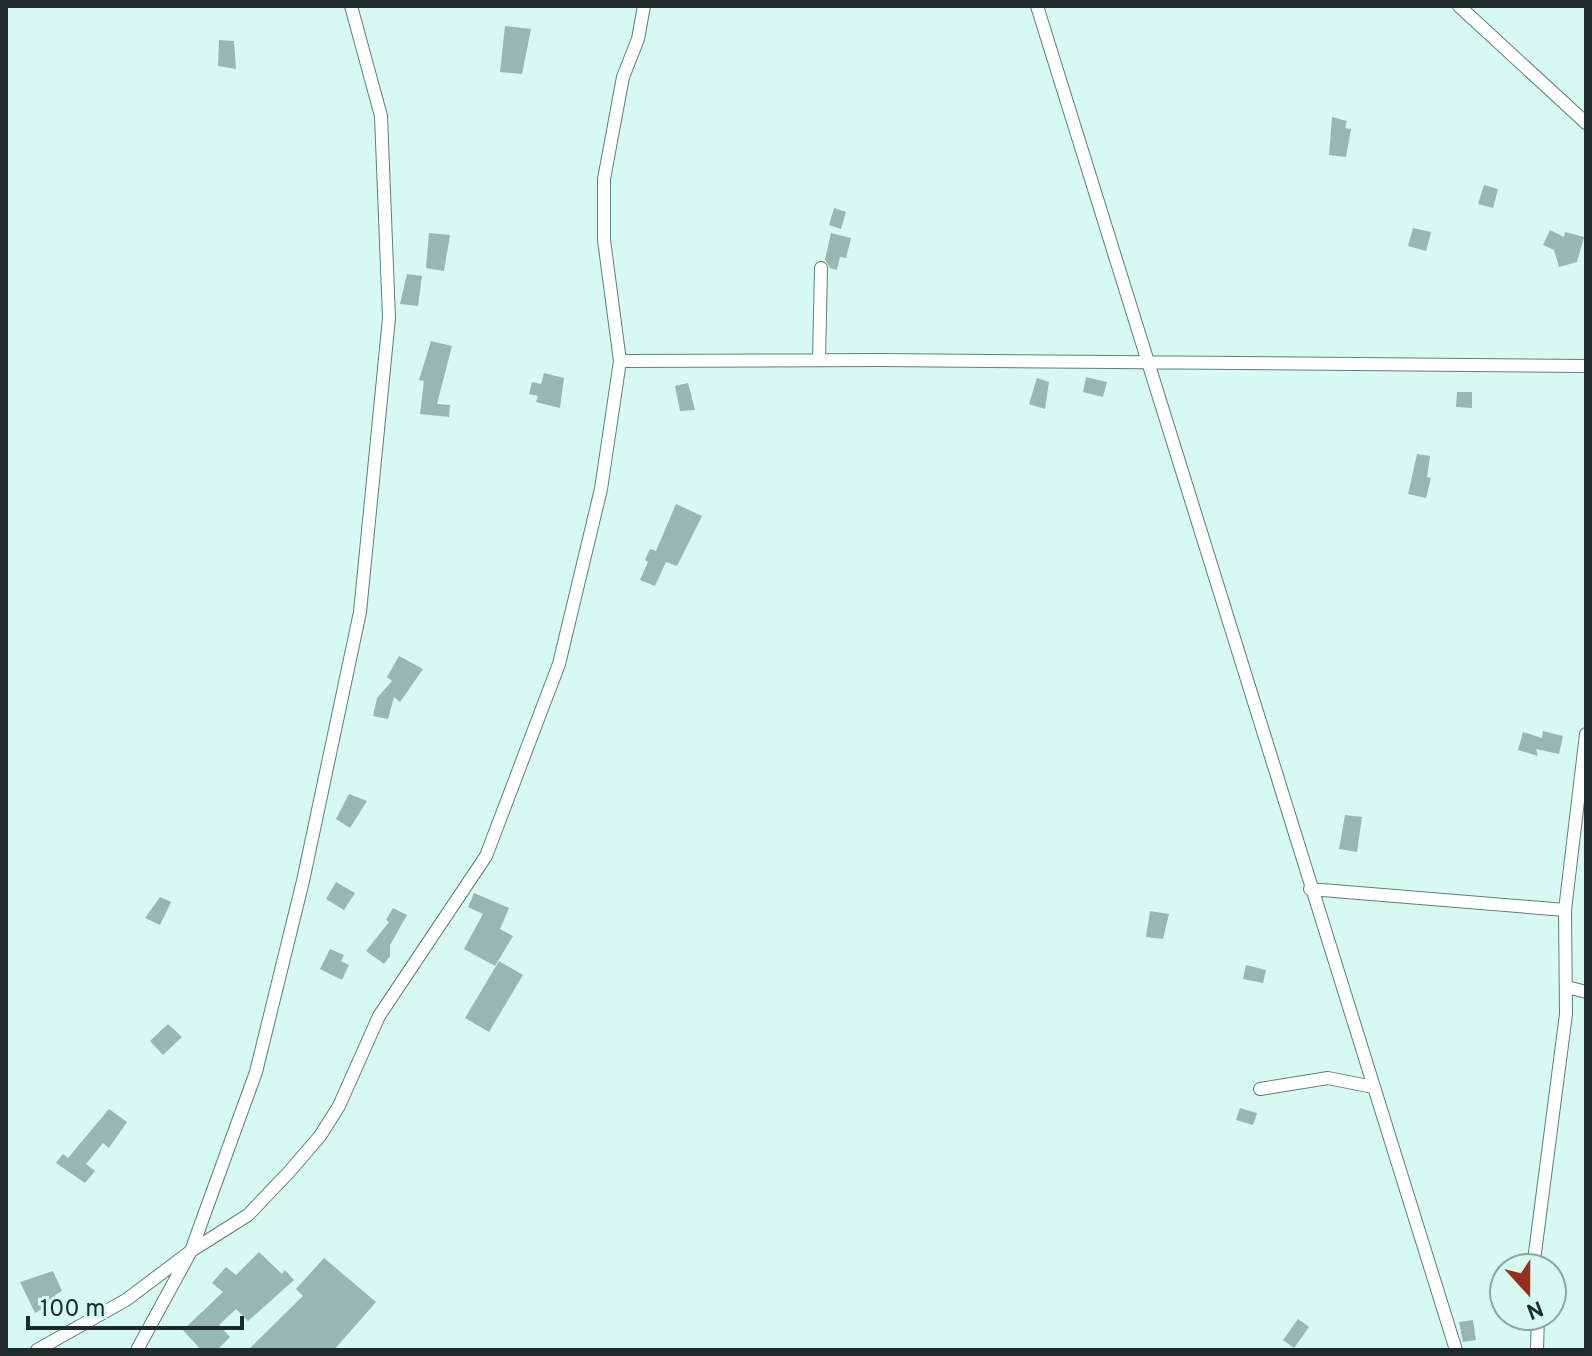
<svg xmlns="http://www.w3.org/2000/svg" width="1592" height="1356" font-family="Overpass,sans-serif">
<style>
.building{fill:#97b8b2}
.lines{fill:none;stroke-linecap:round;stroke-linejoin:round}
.minor-casing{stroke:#5f7f79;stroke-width:14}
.minor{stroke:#fff;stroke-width:12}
</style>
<rect width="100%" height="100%" fill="#d6f9f1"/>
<path class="building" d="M505 26 531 29 522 74 500 72Z
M219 40 234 41 236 69 218 66Z
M1332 117 1347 121 1345 128 1351 129 1346 157 1329 155Z
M1484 185 1498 189 1493 208 1478 204Z
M834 208 846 212 841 229 829 225Z
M1413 228 1431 232 1426 251 1408 246Z
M1550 230 1564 237 1565 232 1584 237 1577 262 1559 267 1554 250 1543 245Z
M429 233 450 235 444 271 426 268Z
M831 233 851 238 846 258 840 257 837 270 830 268 825 260Z
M407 274 422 276 418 306 400 304Z
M431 341 452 346 437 404 450 405 449 417 420 414 424 381 419 380Z
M544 373 564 378 560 408 536 402 538 396 529 394 532 382 541 384Z
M1086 377 1107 382 1103 397 1083 392Z
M1037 378 1049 382 1045 409 1029 404Z
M688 383 695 410 680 411 675 386Z
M1457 392H1472V408L1456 407Z
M1417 454 1430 456 1427 477 1431 478 1426 498 1408 494Z
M676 504 702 516 677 566 666 562 655 586 640 580 648 562 645 560 650 549 656 551Z
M399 656 423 669 400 702 394 697 388 719 373 716 377 698 392 681 387 677Z
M1543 731 1563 736 1559 754 1536 749 1538 756 1518 750 1523 732 1542 738Z
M349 794 367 801 350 828 336 819Z
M1345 815 1362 817 1357 852 1339 849Z
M336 882 355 893 344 910 326 899Z
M474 893 509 908 500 929 513 936 495 966 464 949 483 914 468 907Z
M160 897 171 902 160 925 145 918Z
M393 908 407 915 390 945V956L384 964 366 951 389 922 386 920Z
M1150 911 1169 914 1163 939 1146 937Z
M330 949 344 955 341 961 349 965 342 980 320 969Z
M499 961 523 975 489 1032 465 1018Z
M1246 965 1266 970 1263 983 1243 979Z
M168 1024 182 1037 163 1055 150 1041Z
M1240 1108 1257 1113 1253 1125 1236 1120Z
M109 1109 127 1122 109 1148 103 1143 86 1164 95 1171 85 1183 56 1163 63 1154 68 1158Z
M259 1252 282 1274 285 1270 294 1280 248 1321 236 1309 219 1325 230 1337 217 1350H201L183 1330 223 1292 212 1283 226 1267 236 1275Z
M324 1258 376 1302 334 1350H248L303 1296 296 1289Z
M53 1271 62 1291 55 1295 58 1301 35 1313 20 1282Z
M1298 1319 1309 1327 1294 1348 1283 1340Z
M1473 1320 1476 1340 1463 1342 1459 1322Z"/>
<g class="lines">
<defs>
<path id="minor" d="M1037 6 1456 1350
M1459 6 1586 123
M819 360 821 268
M620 361 881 360 1586 366
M1310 889 1565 910
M1567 987 1586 992
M1260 1089 1328 1078 1373 1087
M1533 1268 1566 1014 1565 910 1586 734
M37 1350 126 1300 191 1251 248 1215 289 1172 320 1136 339 1106 379 1016 486 856 559 664 601 489 620 361 604 240V179L623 77 638 39 644 6
M137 1350 191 1251 256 1072 303 881 360 612 389 318 381 116 351 6
M1537 1350 1538 1316"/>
</defs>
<use href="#minor" class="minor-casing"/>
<use href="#minor" class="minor"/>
</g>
<rect width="1592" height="1356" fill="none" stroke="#1e2b29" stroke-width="16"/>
<g transform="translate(1528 1292) rotate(159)"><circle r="38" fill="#d6f9f1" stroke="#8ca7a1" stroke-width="2"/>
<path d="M0-6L14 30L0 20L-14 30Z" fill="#982e1d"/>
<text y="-12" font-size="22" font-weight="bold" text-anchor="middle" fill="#1e2b29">N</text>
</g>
<path d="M28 1316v12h214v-12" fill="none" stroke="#1e2b29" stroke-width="4"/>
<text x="40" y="1316" font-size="24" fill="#1e2b29" stroke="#d6f9f1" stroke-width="6" paint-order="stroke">100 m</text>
</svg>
